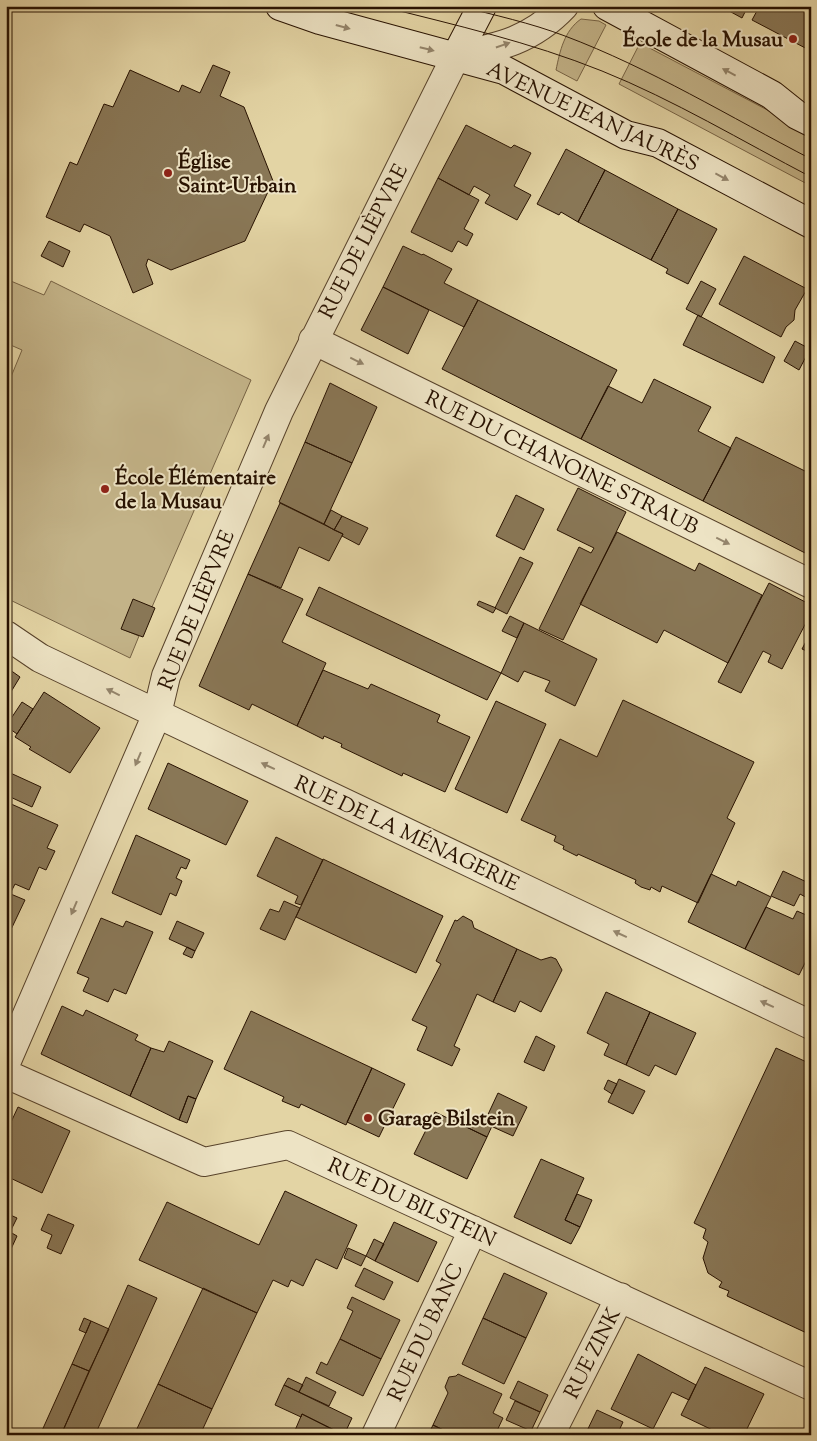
<svg xmlns="http://www.w3.org/2000/svg" width="817" height="1441" font-family="'Sorts Mill Goudy',serif">
<style>
.green{fill:#c3b388;stroke:#766244}
.building{fill:#897756;stroke:#281201}
.lines{fill:none;stroke-linecap:round;stroke-linejoin:round}
.minor-casing{stroke:#57422a;stroke-width:30}
.secondary-casing{stroke:#281201;stroke-width:30}
.minor{stroke:#ede3c4;stroke-width:28}
.secondary{stroke:#ede3c4;stroke-width:28}
.tram{stroke:#281201;stroke-width:1}
.oneway{fill:#94856c}
.poi-dot{fill:#8f2418;stroke:#ede3c4;stroke-width:2}
.labels{text-anchor:middle;stroke-width:4;stroke-linejoin:round;paint-order:stroke}
.poi-label{font-size:21px;font-weight:bold;fill:#281201;stroke:#ede3c4;text-anchor:start}
.street-label{font-size:21px;fill:#281201;stroke:#ede3c4}
</style>
<rect width="100%" height="100%" fill="#e3d4a4"/>
<filter id="stains"><feTurbulence type="fractalNoise" baseFrequency=".004" numOctaves="4"/><feColorMatrix values="0 0 0 0 .2 0 0 0 0 .09 0 0 0 0 .02 0 0 0 .5 -.17"/></filter>
<radialGradient id="worn" r=".72"><stop offset=".6" stop-color="#630" stop-opacity="0"/><stop offset="1" stop-color="#630" stop-opacity=".3"/></radialGradient>
<path class="green" d="M581 19 599 21 606 25 577 81 556 70C560 51 564 31 581 19Z
M640 43 811 133V186L619 84Z
M6 279 44 295 51 281 251 380 152 607 122 629 139 636 130 658 6 598V389L22 350 6 343Z"/>
<path class="building" d="M720 6H748L742 18Z
M753 6H811V51L752 20 758 9Z
M213 65 230 72 220 96 244 107 273 181 245 241 171 270 148 259 146 265 153 284 133 293 110 236 84 224 80 232 46 217 70 162 77 165 104 104 113 107 130 70 179 92 182 85 200 93Z
M466 125 511 148 514 145 531 153 514 186 531 195 517 220 485 203 490 195 474 186 469 195 438 178Z
M566 149 605 170 578 222 561 212 559 215 537 204Z
M605 170 678 209 651 260 578 222Z
M438 178 479 200 464 229 473 234 467 246 458 241 452 252 411 232Z
M678 209 717 229 688 284 666 273 668 269 651 260Z
M49 241 70 251 63 267 41 256Z
M403 246 422 255 423 254 452 269 444 283 478 300 464 327 383 287Z
M744 256 807 289 795 310 794 320 786 327 781 337 719 304Z
M701 281 716 289 701 317 686 309Z
M383 287 429 310 408 354 361 330Z
M478 300 617 370 581 439 442 369Z
M698 315 775 357 763 383 683 345Z
M795 341 810 349 799 370 784 361Z
M654 379 711 407 698 431 731 448 703 501 581 439 608 386 642 403Z
M330 383 377 407 352 463 305 442Z
M736 437 811 474V556L703 501Z
M305 442 352 463 324 524 279 502Z
M578 488 626 512 563 640 539 629 579 547 591 553 594 548 557 530Z
M516 495 544 509 524 550 496 536Z
M280 503 343 534 329 561 299 547 281 588 248 574Z
M331 510 342 516 334 530 324 524Z
M342 516 368 528 359 545 342 536 343 534 334 530Z
M617 532 695 571 699 563 762 595 728 663 664 630 657 643 580 604Z
M520 557 533 563 507 614 495 608Z
M248 574 303 599 282 642 326 663 297 726 252 704 249 710 199 686Z
M769 583 811 605V613L782 669 768 662 771 655 763 651 741 693 718 682Z
M319 587 501 673 487 700 306 615Z
M133 599 155 608 143 637 121 629Z
M479 601 496 608 493 613 477 605Z
M510 616 524 623 517 638 502 631Z
M524 623 597 659 575 706 545 691 550 681 524 671 518 682 501 673Z
M811 632V653L802 649Z
M6 667 20 677 6 700Z
M323 670 368 689 371 684 440 715 437 722 470 737 445 792 403 773 402 776 341 747 342 744 324 736 323 739 297 726Z
M44 692 100 728 70 773 29 749 31 747 15 737Z
M623 700 754 762 727 818 735 823 698 903 662 886 660 892 651 887 650 890 641 887 635 883 636 880 578 854 577 856 563 849 564 846 554 841 556 836 521 820 560 739 597 757Z
M496 701 546 724 507 813 455 789Z
M22 702 33 709 17 734 6 726Z
M168 763 248 801 226 845 148 809Z
M6 771 41 787 32 807 6 795Z
M811 790V803L806 800Z
M9 803 58 825 47 848 55 851 46 870 39 867 29 890 15 884 10 894 6 892V809Z
M136 835 190 860 186 869 181 867 176 878 182 881 176 896 170 893 161 915 112 893Z
M276 837 323 860 301 905 295 903 298 896 257 876Z
M323 859 443 916 416 973 296 917Z
M783 871 811 884V900L800 894 794 906 771 896Z
M811 872V884L806 882Z
M711 874 736 886 738 881 771 897 745 949 688 922Z
M6 892 25 900 6 940Z
M284 901 300 908 285 940 260 929 270 909 279 912Z
M766 907 793 919 797 911 811 917V951L799 975 745 949Z
M463 916 472 921 474 928 517 949 493 1002 477 994 454 1046 460 1049 452 1066 417 1050 427 1027 412 1020 441 964 436 961 455 920 457 921Z
M101 918 123 927 126 921 153 932 126 994 114 989 108 1002 83 991 89 978 77 973Z
M177 921 204 933 195 951 169 939Z
M187 947 195 951 192 958 183 954Z
M517 949 541 960 551 957 556 959 562 970 541 1012 520 1001 515 1012 493 1002Z
M606 992 650 1012 626 1065 604 1055 609 1044 587 1033Z
M62 1006 83 1016 86 1010 138 1035 135 1040 151 1048 130 1096 41 1054Z
M251 1011 372 1068 346 1125 301 1104 299 1108 282 1101 284 1097 224 1069Z
M650 1012 696 1033 676 1075 655 1065 649 1076 626 1065Z
M536 1036 555 1046 544 1071 524 1062Z
M169 1041 213 1061 196 1099 188 1096 179 1120 130 1096 151 1048 164 1052Z
M776 1048 811 1064V1335L727 1296 729 1291 719 1287 722 1282 708 1273 703 1258 708 1242 703 1238 706 1229 694 1223Z
M372 1068 405 1084 379 1137 347 1122Z
M619 1079 645 1091 633 1114 608 1102Z
M608 1080 617 1084 612 1094 604 1089Z
M498 1093 527 1107 513 1136 484 1123Z
M188 1096 196 1099 187 1123 179 1120Z
M18 1107 70 1131 42 1193 6 1176V1133Z
M459 1111 492 1126 487 1137 454 1121Z
M435 1112 487 1137 467 1179 414 1154Z
M541 1159 584 1178 565 1220 580 1227 571 1244 514 1217Z
M285 1191 357 1225 337 1269 316 1259 303 1286 291 1280 288 1287 273 1280 257 1313 139 1260 167 1202 259 1245Z
M577 1194 592 1200 580 1227 565 1220Z
M6 1213 17 1218 10 1232 17 1236 6 1260Z
M48 1214 74 1225 61 1254 47 1248 52 1235 41 1230Z
M394 1222 437 1242 418 1282 375 1261Z
M374 1239 384 1244 375 1261 366 1256Z
M348 1248 366 1256 361 1266 344 1258Z
M364 1268 393 1282 384 1300 355 1286Z
M504 1273 547 1293 526 1338 483 1318Z
M128 1285 157 1298 95 1435H61Z
M203 1288 257 1313 212 1409 158 1384Z
M352 1297 400 1320 381 1359 340 1339 353 1311 347 1308Z
M84 1318 91 1321 86 1333 79 1330Z
M483 1318 526 1338 504 1384 462 1364Z
M91 1321 109 1329 89 1371 72 1364Z
M340 1339 381 1359 363 1396 316 1373 321 1362 327 1365Z
M638 1354 696 1385 689 1400 672 1392 653 1429 611 1409Z
M72 1364 89 1371 61 1435H40Z
M705 1367 764 1394 744 1435H723L681 1415Z
M458 1374 502 1394 493 1413 503 1418 495 1435H453L433 1425 448 1393 445 1387 449 1377 456 1376Z
M306 1377 336 1392 329 1406 299 1392Z
M288 1378 303 1385 299 1392 284 1385Z
M518 1381 548 1395 540 1412 510 1398Z
M158 1384 212 1409 200 1435H134Z
M284 1385 352 1418 344 1435 302 1414 301 1417 275 1405Z
M515 1401 540 1412 531 1431 506 1420Z
M597 1410 623 1422 617 1435H585Z
M302 1414 344 1435H293Z
M433 1425 452 1434 428 1435Z"/>
<g class="lines">
<defs>
<path id="minor" d="M313 340 811 584
M6 635 40 658 811 1025
M6 1063 157 714 166 676 279 411 456 56C500 47 532 40 564 6
M6 1074 204 1162 288 1145 811 1386
M376 1435 473 1230
M550 1435 620 1297"/>
<path id="secondary" d="M280 6 320 20 504 70 626 135 658 143 811 224
M607 6 772 95 797 115 811 122
M456 56 482 6"/>
</defs>
<use href="#minor" class="minor-casing"/>
<use href="#secondary" class="secondary-casing"/>
<use href="#minor" class="minor"/>
<use href="#secondary" class="secondary"/>
<path class="tram" d="M380 6C455 25 530 42 602 71 674 100 742 141 811 177
M459 6C494 15 531 23 565 36 650 68 730 117 811 159"/>
</g>
<defs><path id="oneway-solid" d="M-6-.8H1V-3.2L6.5 0L1 3.2V.8H-6Z" transform="scale(1.25)"/></defs>
<g class="oneway">
<use href="#oneway-solid" transform="translate(343 27) rotate(15)"/>
<use href="#oneway-solid" transform="translate(503 45) rotate(-19)"/>
<use href="#oneway-solid" transform="translate(427 49) rotate(14)"/>
<use href="#oneway-solid" transform="translate(729 72) rotate(-152)"/>
<use href="#oneway-solid" transform="translate(722 177) rotate(28)"/>
<use href="#oneway-solid" transform="translate(357 361) rotate(26)"/>
<use href="#oneway-solid" transform="translate(266 441) rotate(-67)"/>
<use href="#oneway-solid" transform="translate(723 541) rotate(26)"/>
<use href="#oneway-solid" transform="translate(113 692) rotate(-154)"/>
<use href="#oneway-solid" transform="translate(138 759) rotate(113)"/>
<use href="#oneway-solid" transform="translate(268 766) rotate(-155)"/>
<use href="#oneway-solid" transform="translate(74 908) rotate(113)"/>
<use href="#oneway-solid" transform="translate(620 934) rotate(-155)"/>
<use href="#oneway-solid" transform="translate(767 1004) rotate(-155)"/>
</g>
<g class="poi-dot">
<circle cx="793" cy="39" r="5"/>
<circle cx="168" cy="173" r="5"/>
<circle cx="105" cy="489" r="5"/>
<circle cx="368" cy="1118" r="5"/>
</g>
<g class="labels">
<g class="poi-label">
<text x="783" y="46" text-anchor="end">École de la Musau</text>
<text x="178" y="168">Église<tspan x="178" dy="24">Saint-Urbain</tspan></text>
<text x="115" y="484">École Élémentaire<tspan x="115" dy="24">de la Musau</tspan></text>
<text x="378" y="1125">Garage Bilstein</text>
</g>
<g class="street-label">
<text transform="translate(593 116) rotate(25)" y="7">AVENUE JEAN JAURÈS</text>
<text transform="translate(363 241) rotate(-63)" y="7">RUE DE LIÈPVRE</text>
<text transform="translate(562 462) rotate(26)" y="7">RUE DU CHANOINE STRAUB</text>
<text transform="translate(196 610) rotate(-68)" y="7">RUE DE LIÈPVRE</text>
<text transform="translate(407 833) rotate(25)" y="7">RUE DE LA MÉNAGERIE</text>
<text transform="translate(412 1202) rotate(25)" y="7">RUE DU BILSTEIN</text>
<text transform="translate(425 1332) rotate(-65)" y="7">RUE DU BANC</text>
<text transform="translate(592 1353) rotate(-63)" y="7">RUE ZINK</text>
</g>
</g>
<rect width="817" height="1441" fill="none" stroke="#e3d4a4" stroke-width="25"/>
<rect x="8" y="8" width="802" height="1426" fill="none" stroke="#281201" stroke-width="2.5"/>
<rect x="12" y="12" width="792" height="1416" fill="none" stroke="#281201"/>
<rect width="100%" height="100%" filter="url(#stains)"/>
<rect width="100%" height="100%" fill="url(#worn)"/>
</svg>
